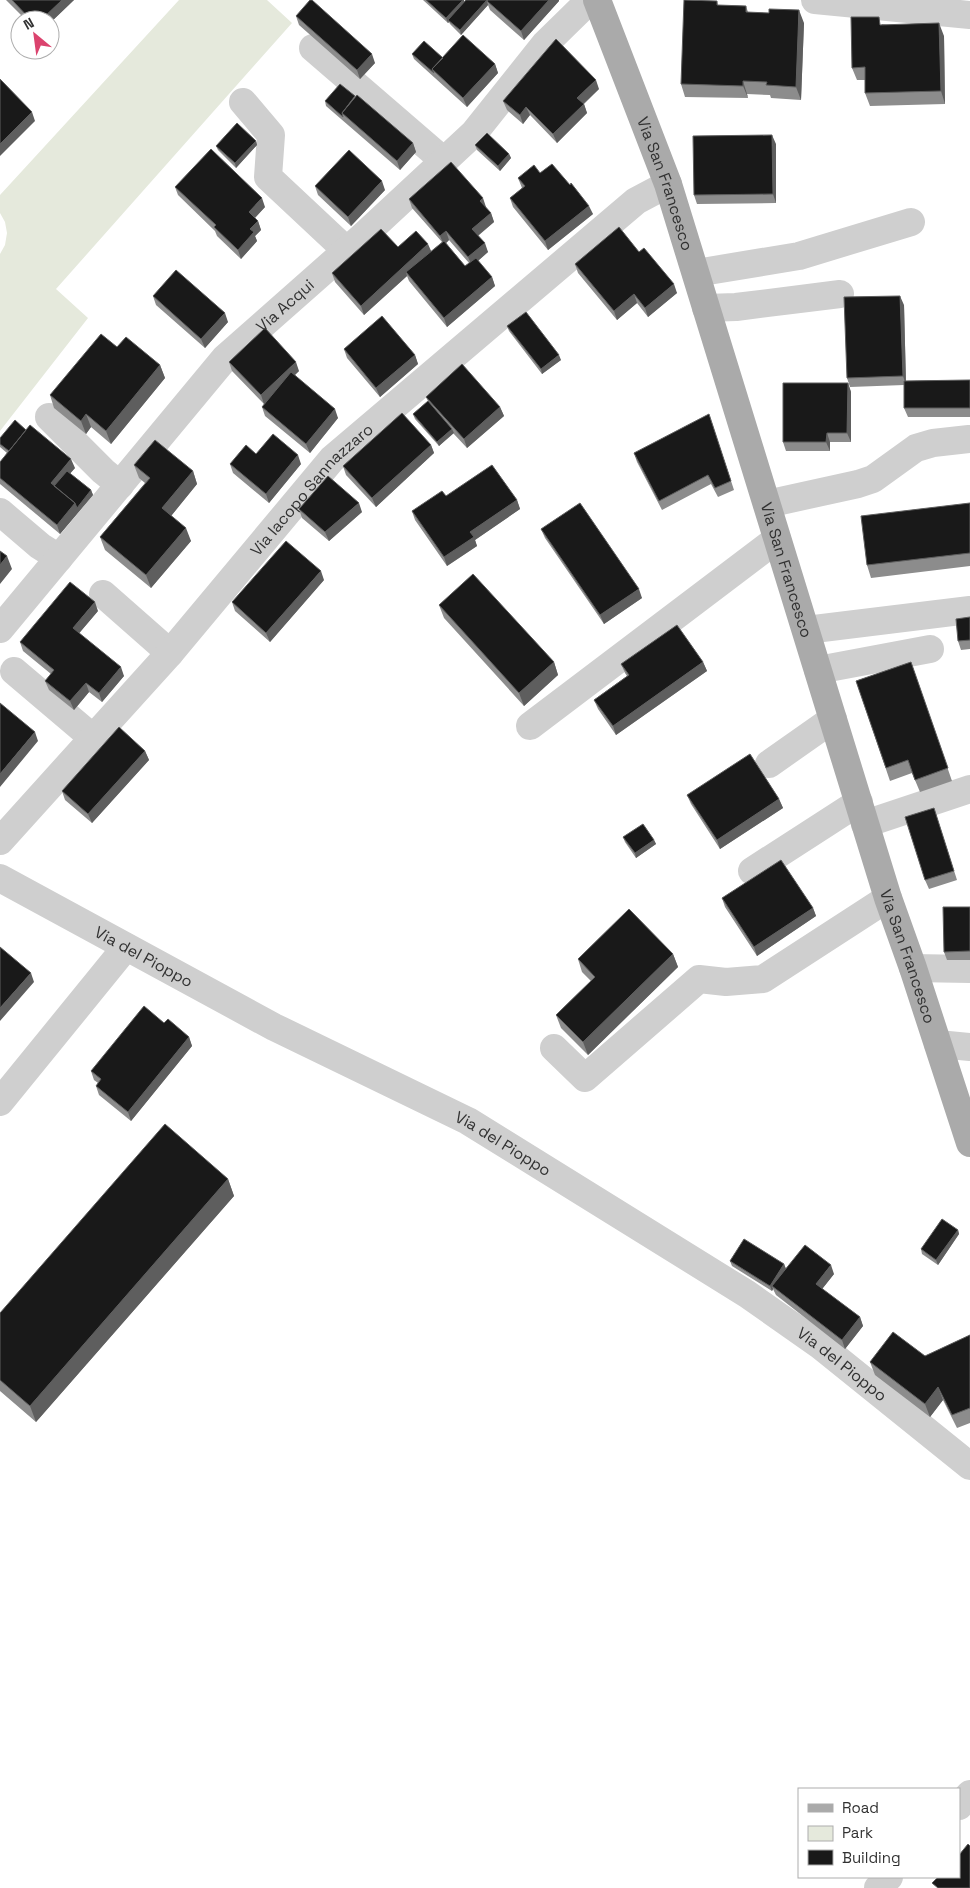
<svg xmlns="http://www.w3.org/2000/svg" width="970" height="1888" font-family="'Space Grotesk',sans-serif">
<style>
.green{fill:#e5e9dc}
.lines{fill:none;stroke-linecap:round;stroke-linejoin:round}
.minor{stroke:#cfcfcf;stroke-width:28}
.major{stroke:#aaa;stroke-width:28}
.wall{fill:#8c8c8c;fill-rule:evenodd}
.shaded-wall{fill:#5e5e5e}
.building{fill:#191919;stroke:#5e5e5e}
.labels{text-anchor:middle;stroke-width:5;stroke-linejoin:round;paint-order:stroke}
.street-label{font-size:16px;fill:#323232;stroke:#fff}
</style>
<rect width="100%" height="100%" fill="#fff"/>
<path class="green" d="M179 0H267L292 23 56 289 88 318 0 431V254L5 245 7 233 5 222 0 213V195Z"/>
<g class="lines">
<g class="minor">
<path d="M815 0 970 15"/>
<path d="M313 48 444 161"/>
<path d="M243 102 271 135 268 177 347 251"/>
<path d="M696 273 799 256 911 222"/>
<path d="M706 308 736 307 840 294"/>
<path d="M49 417 103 471 120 485"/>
<path d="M767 504 858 484 873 479 916 448 933 443 969 439"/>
<path d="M0 512 40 546 59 558"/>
<path d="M103 594 170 653"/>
<path id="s1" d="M0 629 225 358 362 237 474 133 545 44 590 0"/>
<path d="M806 630 970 610"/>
<path d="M818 670 930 649"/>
<path d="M14 671 93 738"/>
<path d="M530 726 777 539"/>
<path d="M769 764 833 719"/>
<path d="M865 824 970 789"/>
<path id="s2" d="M0 841 170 653 332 459 636 201 668 184"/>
<path d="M752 871 859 802"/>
<path id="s3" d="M0 878 274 1027 468 1121 747 1294 821 1346 970 1466"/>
<path d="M913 968 970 969"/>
<path d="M938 1044 970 1047"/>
<path d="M554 1048 585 1078 699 979 726 982 763 979 888 898"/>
<path d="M0 1102 126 947"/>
<path d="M959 1806 970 1794"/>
<path d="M878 1888 889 1877"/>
</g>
<path class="major" id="s4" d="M597 0 668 184 888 898 913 968 970 1143"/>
</g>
<path class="wall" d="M6 0H74L50 23V20H26Z
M423 0H464V2L559 1 524 40 490 10 488 5 461 35 450 24 449 22 448 23Z
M717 1 718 5 746 6 748 12 804 23 801 100 771 98 770 95 747 94 748 98 685 97 681 84Z
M296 16 375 63 360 79 299 25Z
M882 24 944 36 945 104 870 106 865 93V80H857L852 68Z
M412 54 495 64 498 73 467 107 414 59Z
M599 89 584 104 587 113 557 143 530 115 523 124 507 110 503 101Z
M325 101 413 143 416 152 400 170 326 106Z
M256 141 257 145 236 168 218 150 216 146Z
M776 144V203L697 204 694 195Z
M475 145 509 154 511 158 500 171 477 150Z
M540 173 593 214 548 250 513 207 510 198 522 188 518 178Z
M315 186 385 190 351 226 318 195Z
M175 187 265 207 255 218 258 221 261 230 255 236 257 241 241 259 217 236 215 231 178 195Z
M409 199 486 207 491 213 494 222 478 236 488 252 478 261 492 277 495 286 447 327 409 281 407 276 364 315 335 282 332 273 398 247 431 251 442 242 412 208ZM449 240 469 263 465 266 446 243Z
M639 252 677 293 648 317 637 303 617 320 578 273 575 264Z
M153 296 228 322 205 348 156 305Z
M904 305 906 381 970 380V417H908L904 408V385L850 387 847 378Z
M507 326 561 360 542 374 509 331Z
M117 347 160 365 165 378 111 444 91 427 86 434 54 408 50 395Z
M344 349 415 355 418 364 380 397 347 358Z
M229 362 299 371 295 375 338 418 310 453 265 416 262 407 264 404 232 371Z
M848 383 851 392V442H830V451H786L783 442Z
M426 397 500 407 504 416 467 448 453 433 439 446 415 419 413 414 428 401Z
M712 423 734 490 718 497 711 484 662 510 637 462 634 453Z
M0 438 75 468 70 473 91 490 93 495 60 534 0 484V462L7 453 0 447Z
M431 445 434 453 376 507 346 475 343 466Z
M256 454 301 464 269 503 233 473 230 464Z
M134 465 193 471 197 484 171 516 191 541 151 588 105 550 100 537 145 483 139 478Z
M446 496 517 500 520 509 475 540 477 546 447 566 415 520 412 511Z
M970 503V566L871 578 867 565Z
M299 509 362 512 329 541 302 518Z
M541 529 642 598 604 624 545 538Z
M324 580 270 642 235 611 232 602Z
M439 605 554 662 558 675 524 706 444 618Z
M98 611 79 633 124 676 102 702 89 692 74 710 49 690 45 681 51 674 23 651 20 642Z
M970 617V649L961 650 958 641Z
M703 662 707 671 616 735 598 709 594 700 627 676 625 673 621 664Z
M911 662 952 781 920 792 912 773 890 781 856 681Z
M145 751 149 760 92 823 65 800 62 791Z
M687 795 779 799 783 808 720 849 691 804Z
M934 808 957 880 929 889 925 880Z
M623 837 654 840 656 844 636 858 625 842Z
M722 898 813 908 816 916 757 956 725 907Z
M970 907V960H947L944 952Z
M673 954 678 967 588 1055 561 1028 556 1015 591 981 582 972 578 959Z
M164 1023 189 1037 192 1046 131 1121 99 1095 96 1086 98 1083 94 1080 91 1071Z
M228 1179 234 1196 36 1422 0 1391V1313Z
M958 1230 959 1234 938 1265 922 1254 921 1249Z
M730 1261 784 1264 786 1269 834 1274 822 1289 860 1317 863 1326 845 1349 776 1295 773 1289 772 1291 732 1266Z
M970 1335V1423L957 1428 943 1400 930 1417 875 1375 870 1362 925 1356Z"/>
<path class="shaded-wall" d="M62 0H74L50 23V20H41Z
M463 0H464L465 4 448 20 449 22 448 23 446 18Z
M487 0H492L487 1 488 5 461 35 460 30Z
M549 0H559V1L524 40 521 31Z
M799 10 804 23 801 100 796 87Z
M939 23 944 36 945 104 941 91Z
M372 54 375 63 360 79 357 70Z
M495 64 498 73 467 107 463 98Z
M596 80 599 89 581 106 577 98Z
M743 81 747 94 748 98 743 86Z
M584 104 587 113 557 143 553 134Z
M526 107 530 115 523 124 520 115Z
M32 112 35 121 0 156V144Z
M772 135 776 144V203L773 194Z
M256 141 257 145 236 168 235 163Z
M413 143 416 152 400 170 397 161Z
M509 154 511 158 500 171 498 166Z
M382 181 385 190 351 226 348 217Z
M262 198 265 207 252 221 249 212Z
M483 198 486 207 483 210 480 201Z
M589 206 593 214 548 250 545 241Z
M491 213 494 222 475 238 472 229Z
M258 221 261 230 255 236 257 241 241 259 238 250 250 229Z
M446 231 449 240 444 245 440 236Z
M485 243 488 252 472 266 468 257Z
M428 244 432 253 406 272 407 276 364 315 361 306Z
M492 277 495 286 447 327 444 318Z
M674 284 677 293 648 317 645 308Z
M634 294 637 303 617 320 614 311Z
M900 296 904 305 906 385 903 376Z
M225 313 228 322 205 348 201 339Z
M415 355 418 364 380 397 376 388Z
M559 355 561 360 542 374 541 369Z
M296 362 299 371 264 404 261 395Z
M160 365 165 378 111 444 106 431Z
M848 383 851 392V442L847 433Z
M500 407 504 416 467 448 464 439Z
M335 409 338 418 310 453 306 444Z
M86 414 91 427 86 434 81 421Z
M452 429 454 433 439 446 437 442Z
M827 433 830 442V451L826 442Z
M431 445 434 453 376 507 372 498Z
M298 455 301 464 269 503 266 494Z
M71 459 75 468 56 490 51 483Z
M193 471 197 484 167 521 162 508Z
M91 490 93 495 60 534 57 525 75 503Z
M517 500 520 509 475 540 477 546 447 566 444 557 470 532Z
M359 503 362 512 329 541 325 532Z
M186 528 191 541 151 588 146 575Z
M7 556 12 569 0 584V565Z
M321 571 324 580 270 642 266 633Z
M639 589 642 598 604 624 600 615Z
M95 602 98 611 76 637 73 628Z
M554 662 558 675 524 706 519 693Z
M703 662 707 671 616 735 613 726Z
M121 667 124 676 102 702 99 693Z
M86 683 89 692 74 710 70 701Z
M35 732 38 741 0 787V774Z
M145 751 149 760 92 823 88 814Z
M779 799 783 808 720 849 717 840Z
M654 840 656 844 636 858 635 853Z
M813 908 816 916 757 956 754 947Z
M673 954 678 967 588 1055 583 1042Z
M31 973 34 982 0 1021V1008Z
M189 1037 192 1046 131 1121 128 1112Z
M228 1179 234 1196 36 1422 30 1406Z
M958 1230 959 1234 938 1265 936 1260Z
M784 1264 786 1269 772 1286 773 1289 772 1291 770 1286Z
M831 1265 834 1274 819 1293 816 1284Z
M860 1317 863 1326 845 1349 842 1340Z
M938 1387 943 1400 930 1417 925 1404Z"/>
<path class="building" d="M12 0H62L41 20H31Z
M310 0H312L372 54 357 70 296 16Z
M426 0H463L446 18Z
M466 0H487L460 30 448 20Z
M488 0H549L521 31 487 1Z
M684 0 717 1V5L746 6V12L769 13V9L799 10 796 87 766 85 767 82 743 81V86L681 84Z
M851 17H879L880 25 939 23 941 91 865 93V67L852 68Z
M463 35 495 64 463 98 432 69Z
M556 39 596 80 577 98 584 104 553 134 526 107 520 115 503 101Z
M424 41 443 58 432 69 434 73 412 54Z
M0 79 32 112 0 144Z
M340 84 355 96 342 113 343 117 325 101Z
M357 95 413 143 397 161 342 113Z
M237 123 256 141 235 163 216 146Z
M487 133 509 154 498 166 475 145Z
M772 135 773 194 694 195 693 136Z
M211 149 262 198 249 212 258 221 250 229 254 232 238 250 214 227 216 225 175 187Z
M349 150 382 181 348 217 315 186Z
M451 162 483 198 480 201 491 213 472 229 485 243 468 257 446 231 440 236 409 199Z
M552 164 570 185 571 183 589 206 545 241 510 198 525 186 518 178 534 165 540 173Z
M619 227 639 252 644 248 674 284 645 308 634 294 614 311 575 264Z
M381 229 398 247 416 231 428 244 361 306 332 273Z
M444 241 465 266 476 258 492 277 444 318 406 272Z
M176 270 225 313 201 339 153 296Z
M900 296 903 376 847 378 844 297Z
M526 312 559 355 541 369 507 326Z
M382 316 415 355 376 388 344 349Z
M265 328 296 362 261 395 229 362Z
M101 334 117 347 126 337 160 365 106 431 86 414 81 421 50 395Z
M462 364 500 407 464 439 426 397Z
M291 372 335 409 306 444 262 407Z
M970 380V408H904V381Z
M783 383H848L847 433H827L826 442H783Z
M428 401 452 429 437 442 413 414Z
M402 413 431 445 372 498 343 466Z
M709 414 731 481 715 488 708 475 659 501 634 453Z
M15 420 26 430 9 451 0 444V438Z
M30 425 71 459 51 483 75 503 57 525 0 478V462Z
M273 434 298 455 266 494 230 464 246 445 256 454Z
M155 440 193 471 162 508 186 528 146 575 100 537 150 478 134 465Z
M492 465 517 500 470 532 474 537 444 557 412 511 442 491 446 496Z
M67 471 91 490 77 508 75 503 54 486Z
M328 476 359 503 325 532 299 509Z
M580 503 639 589 600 615 541 529Z
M970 503V553L867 565 861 516Z
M286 541 321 571 266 633 232 602Z
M0 551 7 556 0 565Z
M473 574 554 662 519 693 439 605Z
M70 582 95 602 73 628 121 667 99 693 86 683 70 701 45 681 54 670 20 642Z
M970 617V640L958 641 956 619Z
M677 625 703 662 613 726 594 700 629 675 621 664Z
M911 662 948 768 915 780 908 760 886 768 856 681Z
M0 703 35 732 0 774Z
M119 727 145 751 88 814 62 791Z
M750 754 779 799 717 840 687 795Z
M934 808 954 871 925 880 905 817Z
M643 824 654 840 635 853 623 837Z
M781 860 813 908 754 947 722 898Z
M943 907H970V951L944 952Z
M629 909 673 954 583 1042 556 1015 595 977 578 959Z
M0 947 31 973 0 1008Z
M144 1006 164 1023 168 1019 189 1037 128 1112 96 1086 101 1079 91 1071Z
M165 1124 228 1179 30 1406 0 1380V1313Z
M942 1219 958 1230 936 1260 921 1249Z
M744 1239 784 1264 770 1286 730 1261Z
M805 1245 831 1265 816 1284 860 1317 842 1340 772 1286Z
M893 1332 925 1356 970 1335V1408L952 1415 938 1387 925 1404 870 1362Z
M968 1844 970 1846V1888H938L932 1883 938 1877H959V1855Z"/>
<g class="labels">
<g class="street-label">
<text dy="6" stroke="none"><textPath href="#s4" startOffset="196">Via San Francesco</textPath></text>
<text dy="6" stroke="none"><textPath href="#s1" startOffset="432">Via Acqui</textPath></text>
<text dy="6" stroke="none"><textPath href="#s2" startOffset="470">Via Iacopo Sannazzaro</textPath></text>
<text dy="6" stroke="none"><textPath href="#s4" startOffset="601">Via San Francesco</textPath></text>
<text dy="6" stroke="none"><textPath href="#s3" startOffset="164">Via del Pioppo</textPath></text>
<text dy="6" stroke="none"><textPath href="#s4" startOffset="1006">Via San Francesco</textPath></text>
<text dy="6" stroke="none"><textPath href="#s3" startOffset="569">Via del Pioppo</textPath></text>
<text dy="6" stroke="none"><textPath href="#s3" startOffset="974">Via del Pioppo</textPath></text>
</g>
</g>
<rect x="798" y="1788" width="162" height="90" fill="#ffffff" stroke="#adadad"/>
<rect x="808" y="1804" width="25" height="8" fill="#aaaaaa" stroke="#adadad"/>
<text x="842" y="1813" font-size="15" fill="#323232">Road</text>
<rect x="808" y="1826" width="25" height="15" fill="#e5e9dc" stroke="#adadad"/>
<text x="842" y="1838" font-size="15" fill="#323232">Park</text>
<rect x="808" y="1850" width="25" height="15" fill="#191919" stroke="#adadad"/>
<text x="842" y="1863" font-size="15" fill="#323232">Building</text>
<g transform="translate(35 35) rotate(331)"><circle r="24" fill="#ffffff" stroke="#adadad"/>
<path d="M0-4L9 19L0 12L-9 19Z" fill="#db436e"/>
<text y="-8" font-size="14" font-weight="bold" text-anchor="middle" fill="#323232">N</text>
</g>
</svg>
